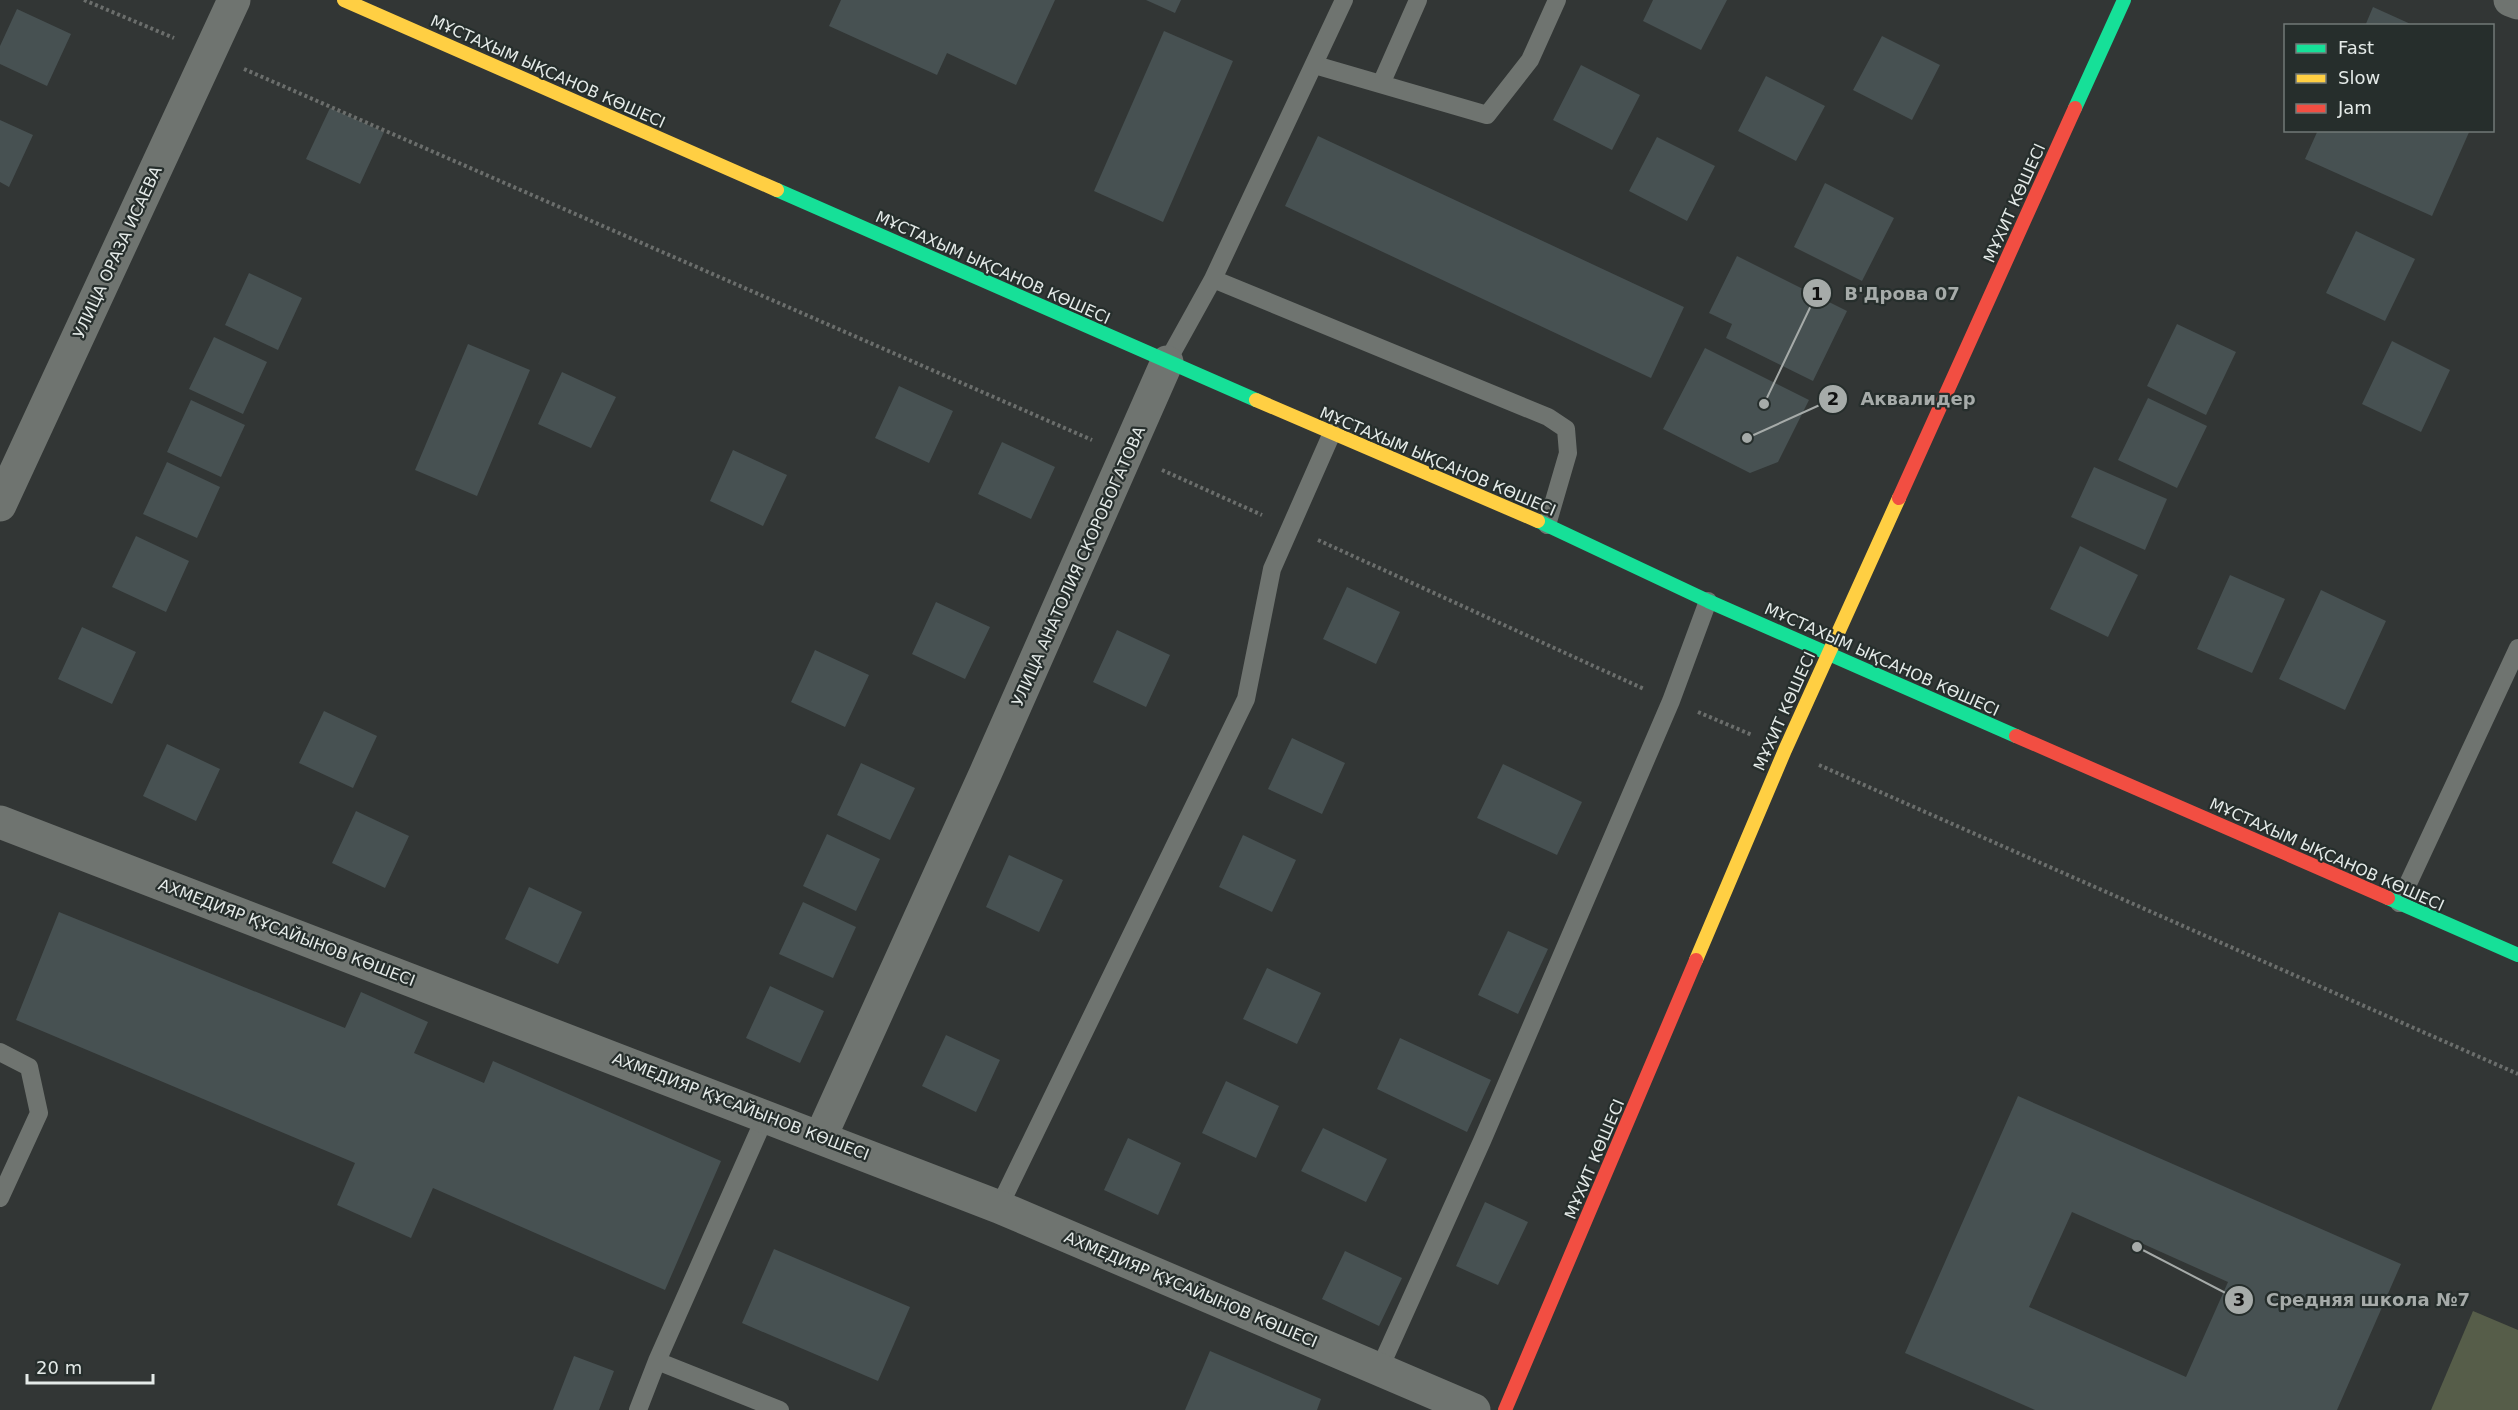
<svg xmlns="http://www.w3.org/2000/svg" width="2518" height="1410" font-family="'DejaVu Sans',sans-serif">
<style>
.green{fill:#565d49}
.building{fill:#475152;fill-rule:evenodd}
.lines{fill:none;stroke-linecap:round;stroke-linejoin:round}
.path{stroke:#6b6e6c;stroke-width:4;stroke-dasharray:3 3;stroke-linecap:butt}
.lane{stroke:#6f7470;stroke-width:18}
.street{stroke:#6f7470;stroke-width:33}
.fast{stroke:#16e098;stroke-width:14}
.slow{stroke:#ffcf43;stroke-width:14}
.jam{stroke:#f24e42;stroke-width:14}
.labels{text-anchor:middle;stroke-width:4.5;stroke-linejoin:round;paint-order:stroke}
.street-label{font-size:16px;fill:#e4eae8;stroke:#262e2c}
.leader{fill:none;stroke:#a6aba9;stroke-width:2}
.callout-dot{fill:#a6aba9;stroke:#262e2c;stroke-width:2}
.mark-label{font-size:18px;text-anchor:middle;font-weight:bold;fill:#111}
.callout-label{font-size:18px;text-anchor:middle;font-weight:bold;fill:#a6aba9;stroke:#262e2c;stroke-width:4.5;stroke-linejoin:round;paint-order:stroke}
</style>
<rect width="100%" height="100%" fill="#323635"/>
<path class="green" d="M2473 1311 2518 1330V1410H2431Z"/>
<path class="building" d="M841 0H1055L1016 85 947 53 937 75 829 26Z
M1146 0H1181L1175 13Z
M1653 0H1727L1701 50 1643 21Z
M2373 7 2415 26H2365Z
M17 9 71 34 47 86 0 64V46Z
M1164 31 1233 61 1163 222 1094 191Z
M1882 36 1940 65 1912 120 1853 90Z
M1581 65 1640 95 1612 150 1553 120Z
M1766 76 1825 106 1796 161 1738 131Z
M330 108 384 132 360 184 306 159Z
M0 120 33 135 9 187 0 182Z
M2318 130H2470L2432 216 2305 159Z
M1318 136 1684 307 1651 378 1285 206Z
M1657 137 1715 166 1687 221 1629 191Z
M1825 183 1894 218 1862 281 1794 247Z
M2356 231 2415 259 2385 321 2326 293Z
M1737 256 1847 311 1813 381 1726 338 1732 324 1709 313Z
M249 273 302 298 278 350 225 325Z
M2177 324 2236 352 2206 415 2147 386Z
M214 337 267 362 243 414 189 389Z
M2392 341 2450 370 2421 432 2362 404Z
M468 344 530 370 477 496 415 470Z
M1705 348 1809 400 1778 462 1750 473 1663 429Z
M562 372 616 397 591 448 538 424Z
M899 386 953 411 929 463 875 438Z
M2148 398 2207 426 2177 488 2118 460Z
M191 400 245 425 221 477 167 452Z
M1002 442 1055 467 1031 519 978 494Z
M733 450 787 475 763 526 710 501Z
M167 462 220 487 197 538 143 514Z
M2094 467 2167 499 2145 550 2071 517Z
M136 536 189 561 166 612 112 587Z
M2080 546 2138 575 2108 637 2050 609Z
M2230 575 2285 599 2252 673 2197 649Z
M1347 587 1400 612 1376 664 1323 639Z
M2321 590 2386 621 2345 710 2279 679Z
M936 602 990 627 965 679 912 654Z
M82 627 136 652 112 704 58 679Z
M1117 630 1170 655 1146 707 1093 682Z
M815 650 869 675 845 727 791 702Z
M324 711 377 736 353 788 299 763Z
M1292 738 1345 763 1322 814 1268 789Z
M167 744 220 769 196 821 143 796Z
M861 763 915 788 890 840 837 815Z
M1503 764 1582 802 1557 855 1477 818Z
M356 811 409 836 385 888 332 863Z
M827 834 880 859 856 911 803 886Z
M1243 835 1296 860 1272 912 1219 887Z
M1009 855 1063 880 1039 932 986 907Z
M529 887 582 912 558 964 505 939Z
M803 902 856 927 833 978 779 954Z
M59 912 345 1028 361 992 428 1022 414 1053 484 1083 493 1061 721 1161 665 1290 433 1188 411 1238 337 1205 355 1163 16 1020Z
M1508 931 1548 949 1518 1014 1478 995Z
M1267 968 1321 993 1297 1044 1243 1019Z
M770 986 824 1011 800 1063 746 1038Z
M946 1035 1000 1060 976 1112 922 1086Z
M1400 1038 1491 1080 1467 1132 1377 1089Z
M1226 1081 1279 1106 1256 1158 1202 1133Z
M2018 1096 2401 1264 2337 1410H2035L1905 1353ZM2072 1212 2228 1282 2186 1377 2029 1307Z
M1323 1128 1387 1159 1366 1202 1301 1171Z
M1128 1138 1181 1163 1158 1215 1104 1190Z
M1485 1202 1528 1222 1498 1285 1456 1266Z
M774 1249 910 1307 878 1381 742 1323Z
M1345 1251 1402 1278 1379 1326 1322 1299Z
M1210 1351 1321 1399 1317 1410H1185Z
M574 1356 614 1371 599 1410H553Z"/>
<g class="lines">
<path class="path" d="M84 0 174 38
M244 69 1092 440
M1162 470 1262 515
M1318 540 1644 689
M1698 712 1752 735
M1819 765 2518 1074"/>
<path class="lane" d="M1315 65 1487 115 1530 60 1557 0
M1381 84 1418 0
M1213 279 1548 417 1566 429 1568 453 1547 525
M1167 362 1213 279 1344 0
M2399 903 2518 648
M0 1052 29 1067 39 1113 0 1198
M766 1115 657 1361 780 1410
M999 1207 1246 699 1272 569 1332 433
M1379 1370 1482 1141 1671 701 1708 601
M638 1410 657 1361"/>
<path class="street" d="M2510 0 2518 3
M0 505 234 0
M0 822 999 1207 1474 1410
M821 1136 986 772 1167 362"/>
<path class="fast" d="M2075 108 2124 0
M777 190 1256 400
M1538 521 1708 601 2016 736
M2388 898 2518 955"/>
<path class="slow" d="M344 0 777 190
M1256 400 1538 521
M1696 960 1785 750 1899 498"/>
<path class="jam" d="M1899 498 2075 108
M2016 736 2388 898
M1505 1410 1696 960"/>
</g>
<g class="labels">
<g class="street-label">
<text transform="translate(548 71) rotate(24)" y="6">МҰСТАХЫМ ЫҚСАНОВ КӨШЕСІ</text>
<text transform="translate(2014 203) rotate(-66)" y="6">МҰХИТ КӨШЕСІ</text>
<text transform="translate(117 252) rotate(-65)" y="6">УЛИЦА ОРАЗА ИСАЕВА</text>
<text transform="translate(993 267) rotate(24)" y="6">МҰСТАХЫМ ЫҚСАНОВ КӨШЕСІ</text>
<text transform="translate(1438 461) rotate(23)" y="6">МҰСТАХЫМ ЫҚСАНОВ КӨШЕСІ</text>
<text transform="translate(1078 566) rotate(-66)" y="6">УЛИЦА АНАТОЛИЯ СКОРОБОГАТОВА</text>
<text transform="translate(1882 659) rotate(24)" y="6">МҰСТАХЫМ ЫҚСАНОВ КӨШЕСІ</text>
<text transform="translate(1784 711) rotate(-66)" y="6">МҰХИТ КӨШЕСІ</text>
<text transform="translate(2327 854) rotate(24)" y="6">МҰСТАХЫМ ЫҚСАНОВ КӨШЕСІ</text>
<text transform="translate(287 932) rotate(21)" y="6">АХМЕДИЯР ҚҰСАЙЫНОВ КӨШЕСІ</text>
<text transform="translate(741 1106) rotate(21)" y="6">АХМЕДИЯР ҚҰСАЙЫНОВ КӨШЕСІ</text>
<text transform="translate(1594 1159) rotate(-67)" y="6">МҰХИТ КӨШЕСІ</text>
<text transform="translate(1191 1289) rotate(23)" y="6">АХМЕДИЯР ҚҰСАЙЫНОВ КӨШЕСІ</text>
</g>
</g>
<path class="leader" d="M1764 404L1817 293M1747 438L1833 399M2137 1247L2239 1300"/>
<g class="callout-dot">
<circle cx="1764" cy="404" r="6"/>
<circle cx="1747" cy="438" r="6"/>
<circle cx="2137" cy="1247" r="6"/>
<circle cx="1817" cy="293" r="15"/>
<circle cx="1833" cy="399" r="15"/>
<circle cx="2239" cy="1300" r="15"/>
</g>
<g class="mark-label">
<text x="1817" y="300">1</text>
<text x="1833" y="405">2</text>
<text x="2239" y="1306">3</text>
</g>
<g class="callout-label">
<text x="1902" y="300">В'Дрова 07</text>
<text x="1918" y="405">Аквалидер</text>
<text x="2368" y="1306">Средняя школа №7</text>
</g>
<rect x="2284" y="24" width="210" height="108" fill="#262e2c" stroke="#727977" stroke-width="1.5"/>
<rect x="2296" y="44" width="30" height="9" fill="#16e098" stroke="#727977" stroke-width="1.5"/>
<text x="2338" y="54" font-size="18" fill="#e4eae8">Fast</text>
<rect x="2296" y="74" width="30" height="9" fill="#ffcf43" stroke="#727977" stroke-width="1.5"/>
<text x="2338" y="84" font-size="18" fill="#e4eae8">Slow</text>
<rect x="2296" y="104" width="30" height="9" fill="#f24e42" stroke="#727977" stroke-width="1.5"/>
<text x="2338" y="114" font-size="18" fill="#e4eae8">Jam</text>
<path d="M27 1374v9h126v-9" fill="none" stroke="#e4eae8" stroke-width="3"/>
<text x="36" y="1374" font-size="18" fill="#e4eae8" stroke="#262e2c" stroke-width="4.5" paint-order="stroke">20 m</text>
</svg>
